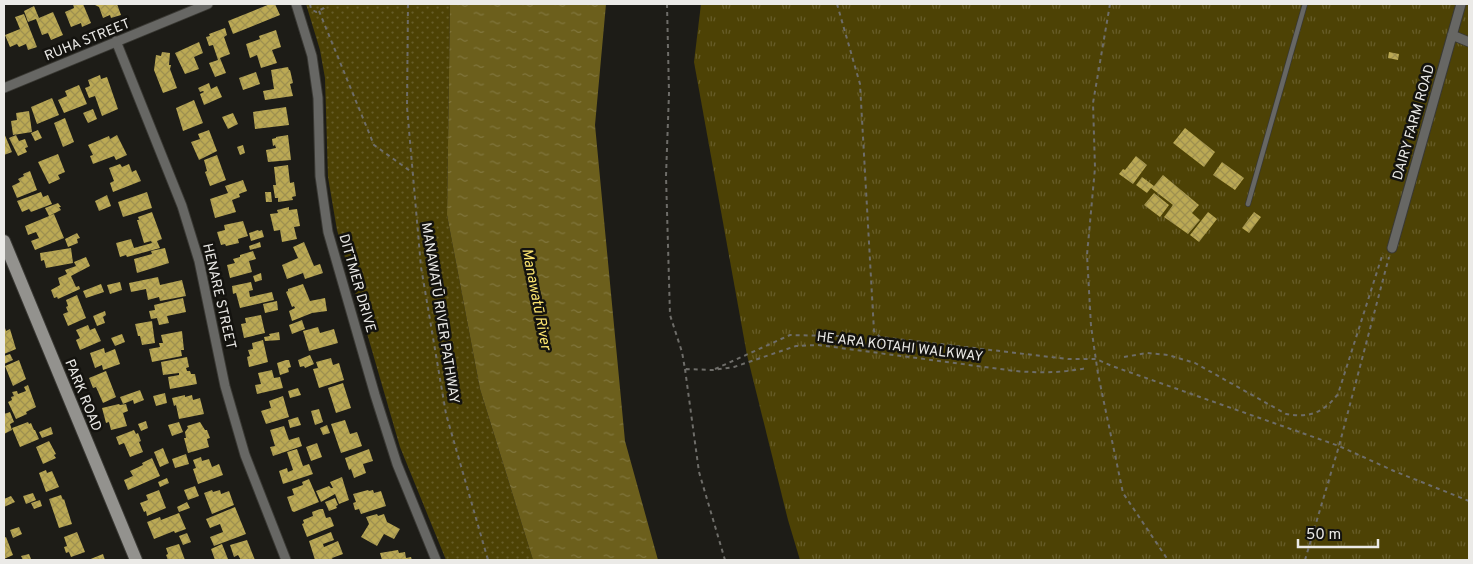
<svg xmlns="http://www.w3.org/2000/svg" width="1473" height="564" font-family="Overpass,sans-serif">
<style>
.grass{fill:url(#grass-tufts)}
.park{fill:url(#park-dots)}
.water{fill:url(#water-ripples)}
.building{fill:url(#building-cross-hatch)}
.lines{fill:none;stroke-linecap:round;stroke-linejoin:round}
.service-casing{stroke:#3a3934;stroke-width:6}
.minor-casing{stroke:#3a3934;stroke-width:11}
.secondary-casing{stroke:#3a3934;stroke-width:14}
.path{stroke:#6e6d69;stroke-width:2;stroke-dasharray:4 4;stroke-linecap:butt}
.service{stroke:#676764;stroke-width:4.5}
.minor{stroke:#676764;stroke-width:9}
.secondary{stroke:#93928e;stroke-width:12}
.labels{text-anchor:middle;stroke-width:5;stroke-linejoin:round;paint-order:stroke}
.street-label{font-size:14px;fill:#ebeae7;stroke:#14130f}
.water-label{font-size:15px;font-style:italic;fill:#fbe46f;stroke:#14130f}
</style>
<defs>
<pattern id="grass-tufts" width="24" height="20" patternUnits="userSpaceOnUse" patternTransform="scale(1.25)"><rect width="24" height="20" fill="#4d4205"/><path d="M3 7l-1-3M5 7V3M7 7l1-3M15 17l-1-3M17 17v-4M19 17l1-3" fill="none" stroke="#675d29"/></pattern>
<pattern id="park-dots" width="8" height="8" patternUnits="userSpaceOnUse" patternTransform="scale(1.25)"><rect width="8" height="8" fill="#4d4205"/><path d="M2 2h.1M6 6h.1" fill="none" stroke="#675d29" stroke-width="1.8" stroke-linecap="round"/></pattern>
<pattern id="water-ripples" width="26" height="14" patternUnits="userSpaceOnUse" patternTransform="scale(1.25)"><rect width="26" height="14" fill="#6c5f1c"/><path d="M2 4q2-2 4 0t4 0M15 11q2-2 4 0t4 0" fill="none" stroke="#81763d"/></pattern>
<pattern id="building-cross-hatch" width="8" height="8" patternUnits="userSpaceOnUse" patternTransform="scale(1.25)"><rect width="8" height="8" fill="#bba954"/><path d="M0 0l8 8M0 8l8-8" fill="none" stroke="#9e9050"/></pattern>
</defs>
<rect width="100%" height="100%" fill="#1d1c17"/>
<path class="grass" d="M701 4H1469V560H800L788 520 747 355 694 62Z"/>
<path class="park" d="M306 4H450L447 215 480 389 533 560H446L400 447 337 230 328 177 325 78 320 50Z"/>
<path class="water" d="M450 4H606L595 125 625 441 658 560H533L480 389 447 215Z"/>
<path class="building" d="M73 4H83L91 23 82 27 81 23 71 27 65 12 74 8Z
M93 4H117L121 15 111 18 110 15 103 18 99 7Z
M270 4H275L280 15 233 34 228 21Z
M34 6 39 18 53 12 63 35 51 40 48 33 42 35 36 19 28 22 24 11Z
M24 14 37 47 28 50 26 44 19 47 17 44 10 47 5 35 20 29 15 17Z
M225 28 227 35 224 37 230 54 220 58 226 73 215 77 209 63 218 60 213 45 209 46 206 37 210 36 209 34Z
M276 30 281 47 272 50 277 63 261 68 257 55 250 58 246 44 260 39 259 36Z
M199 42 203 53 194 57 199 69 185 74 175 53Z
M162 52 170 53 169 65H171L170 69 177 88 163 93 154 70 156 55 161 56Z
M1389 52 1399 54 1398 60 1388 58Z
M288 67 289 70H290L293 83 290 84 293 96 265 100 263 91 274 89 271 70Z
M256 72 260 84 243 90 239 78Z
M100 75 101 79 107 77 118 109 102 116 95 96 89 98 85 88 90 86 88 80Z
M209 83 211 89 217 86 222 97 204 105 200 94 204 92 203 91 200 92 198 88Z
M79 85 87 104 64 113 58 100 67 96 65 91Z
M52 98 59 115 37 124 31 107Z
M194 100 203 123 183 131 176 108Z
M286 107 289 125 255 129 253 112Z
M93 109 97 119 88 123 83 113Z
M29 111 32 132 13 135 11 121 17 120 16 113Z
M233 113 238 124 228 129 222 117Z
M65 118 74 142 63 147 54 123Z
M1185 128 1215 152 1204 167 1173 143Z
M38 130 42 138 35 141 31 133Z
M209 130 217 151 199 160 191 142 200 139 198 134Z
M4 133 12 152 4 155Z
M16 135 19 141 25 139 28 147 25 148 27 152 18 156 9 138Z
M117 135 127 155 116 160 114 156 93 164 90 156 93 155 88 145 109 136 110 139Z
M288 135 291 160 268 162 266 150 276 148 275 145 273 146 272 139 276 138V137Z
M243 145 245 153 240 155 237 147Z
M58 154 65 172 58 175 60 179 49 184 38 162Z
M217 155 226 180 210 186 205 172 207 171 204 160Z
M1136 156 1147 165 1133 184 1119 174 1123 169 1125 170Z
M1222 162 1244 178 1235 190 1213 175Z
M120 164 122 167 129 164 132 172 136 170 141 181 113 192 110 183 114 181 109 168Z
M288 165 290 183 294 182 296 196 292 197 293 200 278 202V198H275L273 185H276L274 167Z
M30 171 37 190 17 198 12 186 20 182 18 179 24 176 23 174Z
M1163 175 1199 205 1192 213 1200 220 1188 234 1164 217 1173 205 1151 188 1147 193 1136 185 1142 177 1154 186Z
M243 180 247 191 239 194 240 197 232 200 236 212 215 218 210 199 228 193 225 186Z
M41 192 43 197 48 195 52 204 31 212 29 209 22 212 17 201Z
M147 192 152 208 123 217 118 202Z
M265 192H271L272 202H266Z
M1154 193 1169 205 1160 217 1144 205Z
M107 195 111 206 99 211 95 201Z
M58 203 61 207H59L61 210 49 216 45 208Z
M289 207V210L297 209 300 226 294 227 297 239 282 242 280 230 274 231 270 214 278 213 277 210Z
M152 212 162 239 157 241 160 248 127 257 126 255 120 257 116 243 131 239 134 248 152 243 151 241 144 243 137 220H139L138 217Z
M1208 212 1217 219 1199 242 1190 235Z
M1254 212 1261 217 1249 233 1242 228Z
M54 214 64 238 35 250 31 241 39 238 36 232 28 235 25 226Z
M243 221 248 236 238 239 239 243 226 246 225 244 221 245 217 232 225 230 224 225Z
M258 230 259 231 262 230 264 237 251 241 249 233Z
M77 233 80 238 77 239 78 243 68 247 65 239Z
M260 242 261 247 250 250 249 246Z
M304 242 314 266 320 264 323 273 305 279 303 273 287 279 282 265 298 258 293 247Z
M71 248 73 263 46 268 44 260 41 261 40 253Z
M165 248 169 263 137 273 134 259 152 254 151 251Z
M253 251 256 259 249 261 252 272 230 278 227 265 235 263 233 259 240 257V255Z
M86 257 90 266 71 276 76 287 79 286 80 289 58 299 57 297 54 298 51 290 60 285 58 278 67 274 65 270 76 266 74 262Z
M261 273 262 280 255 282 253 276Z
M158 277 160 285 182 280 186 296 160 301 159 297 148 300 146 289 131 292 129 283Z
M120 282 122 290 110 294 107 285Z
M251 282 253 290 249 291 250 297 272 292 274 300 240 308 236 293 233 294 232 286Z
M101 284 104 292 86 298 83 291Z
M303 284 310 301 325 298 327 311 312 313 292 321 289 311 295 308 294 306 292 307 286 292 288 291V289Z
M77 295 86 318 68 326 63 314 68 312 66 307 68 306 66 300Z
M183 298 186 312 167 316 169 323 159 325 157 318 151 319 149 311 155 310 154 305Z
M277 301 278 310 265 313 263 304Z
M105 311 106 315 103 317 105 323 97 326 93 316Z
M261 315 265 333 244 338 241 324 246 323 245 318Z
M302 320 305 329 292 334 289 325Z
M152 321 155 343 142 345 140 336H138L135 324Z
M4 325 6 331 10 329 16 349 4 354Z
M88 325 90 330 95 328 101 341 80 350 76 340 80 338 76 330Z
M318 327 320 333 334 329 338 343 309 351 303 331Z
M182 331 184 350H181L182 356 152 362 149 349 160 347 159 343H163L161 335Z
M279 332 280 340 265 341 264 337 270 336 269 334Z
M122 334 125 342 115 346 111 338Z
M263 340 268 362 249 367 247 357 250 356 248 350 253 349 252 343Z
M104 348 105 353 115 349 120 364 103 370 102 365 95 368 90 353Z
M10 354 13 360 4 364V356Z
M310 355 314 364 305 368 304 366 300 367 298 360Z
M187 357 189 367 186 368 187 371H190L191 374H195L197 384 170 389 168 377 179 375V373L163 375 161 362Z
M331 358 333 365 339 363 344 380 319 388 313 369 318 368 316 362Z
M19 360 26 379 13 386 5 366Z
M286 360H289L291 367 288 368 289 372 280 375 277 363Z
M272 370 274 378 280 377 283 388 257 394 255 385 261 384 258 373Z
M106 371 116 397 103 403 96 387 93 388 89 378Z
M343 383 351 408 336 413 328 388Z
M28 385 36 407 26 412 27 414 16 419 8 402 12 400 11 397 14 396 12 392 17 391 18 394 26 391 24 387Z
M298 388 301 395 290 398 288 391Z
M140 390 144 400 134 404 133 400 123 404 120 397Z
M165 393 167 403 156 406 153 396Z
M185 395V397L192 395 193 400 200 398 204 414 179 419 176 405 174 406 172 398Z
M283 396 289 417 266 424 261 411 271 408 269 401Z
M119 404 120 405 126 404 128 411 123 413 127 426 111 430 109 422 106 423 102 408Z
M319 409 323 422 315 425 311 411Z
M10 412 14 422 10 424 12 430 4 434V414Z
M298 417 301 425 290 428 288 420Z
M345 420 350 434 357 432 362 446 341 453 331 424Z
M146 421 148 428 141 431 138 424Z
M28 422 29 424 31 423 34 430H35L39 439 20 447 12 428Z
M179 422 183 432 172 436 168 425Z
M200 422 205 430H207L210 438 207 439 209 447 188 453 184 438H186L185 432 188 428 187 426Z
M327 425 330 433 323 435 320 428Z
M284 426 289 440 299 437 302 446 273 456 270 447 275 446 270 430Z
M51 427 53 434 42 438 39 432Z
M134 430 136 434 138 433 141 441 139 442 143 452 130 457 124 443 119 445 116 437Z
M49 441 56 454 54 455 56 458 43 464 36 447Z
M317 443 322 457 311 461 306 447Z
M163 448 169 463 160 467 154 452Z
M297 449 303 466 309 464 313 474 283 484 279 471 287 468 288 472 293 470 287 452Z
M369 449 373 461 363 464 366 473 354 478 351 469 349 470 345 458Z
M186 454 189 464 175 468 172 459Z
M201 457 202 461 209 459 212 467 219 464 223 475 198 484 193 469 196 468 193 460Z
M152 458 160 476 128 490 124 480 133 476 130 471 143 465 142 463Z
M46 470 47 473 52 471 59 487 46 492 39 473Z
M342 477 349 500 339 504 335 494 321 502 316 491 329 486 331 488H333L330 482Z
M167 478 169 483 160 487 158 482Z
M309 479 319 502 294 512 292 511 287 497 294 495 292 489 303 485 302 482Z
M195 486 199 496 188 500 184 490Z
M159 490 166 508 147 516 146 511 144 512 140 503 148 500 146 495Z
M212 490 213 492 220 490 221 494 229 491 234 505 212 514 204 493Z
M368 490 369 491 373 490 374 493 381 491 386 506 361 514 359 509 355 510 353 503 356 502 353 494Z
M33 493 36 500 26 504 23 496Z
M61 495 63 500 64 499 72 524 59 528 49 499Z
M11 496 15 502 4 507V499Z
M335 498 338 505 336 506 337 508 329 511 325 502Z
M40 500 42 506 34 509 31 503Z
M187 502 190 508 179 512 177 507Z
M235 507 246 534 214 546 210 537 223 532 220 524 210 528 206 519Z
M320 509H323L326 518 330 517 331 518 334 526 307 537 302 524 304 523 303 520 313 516 312 512Z
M179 513 186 529 175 533 174 531 154 539 147 522 160 517 161 520Z
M377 514 378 516 384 514 387 522 400 529 394 539 384 534 377 546 361 537 369 524 366 517Z
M19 527 22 534 13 538 10 530Z
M77 532 85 552 71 557 69 552 66 553 64 547 67 546 64 537Z
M331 532 334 540 323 544 324 547 338 541 343 554 332 558 333 560H315L309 541Z
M187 533 191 542 183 545 179 536Z
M6 537 13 555 4 559V538Z
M247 540 255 560H241L238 555 234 557 230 545Z
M179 544 185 560H168L166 555 168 554 166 548Z
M222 544 228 559 215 560 211 549Z
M398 550 399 553 405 552 406 558 411 557 412 560H382L380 553Z
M29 554 31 559 23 560 21 556Z
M103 554 105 560H88Z"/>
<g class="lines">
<defs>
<path id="service" d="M1248 204 1305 4"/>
<path id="minor" d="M296 4 312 56 318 98 320 176 328 232 375 395 397 464 436 560
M1452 35 1469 42
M116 41 182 206 199 261 225 386 245 455 286 560
M4 88 208 4
M1392 248 1461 4"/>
<path id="secondary" d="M4 241 136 560"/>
</defs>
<use href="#service" class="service-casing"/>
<use href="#minor" class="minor-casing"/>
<use href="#secondary" class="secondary-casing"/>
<path class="path" d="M310 4 311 9 316 12 324 8 327 4
M408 4 407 107 421 267 446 414 488 560
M667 4 669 93 666 176 670 315 682 352 685 369 713 370 734 367 796 346 818 345 1015 371C1040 373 1062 373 1086 368
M837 4 860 84 874 331 880 337 1042 356 1068 359H1096L1112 366 1339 446 1394 471 1469 501
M1110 4 1093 103 1095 168 1087 255 1091 326 1098 374 1123 493 1168 560
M319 11 374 145 413 173
M1124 357 1147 353 1168 355 1195 363 1286 414C1310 418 1323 413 1338 394L1383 253
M685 369 699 472 725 560
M715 369 790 335 880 337
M1305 560 1339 446 1389 257"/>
<use href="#service" class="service"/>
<use href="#minor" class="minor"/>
<use href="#secondary" class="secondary"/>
</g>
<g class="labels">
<g class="street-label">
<text transform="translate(87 39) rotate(-22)" y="5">RUHA STREET</text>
<text transform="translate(1413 122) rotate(-74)" y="5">DAIRY FARM ROAD</text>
<text transform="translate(358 283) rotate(74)" y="5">DITTMER DRIVE</text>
<text transform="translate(220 296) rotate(77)" y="5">HENARE STREET</text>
<text transform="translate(441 313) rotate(81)" y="5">MANAWATŪ RIVER PATHWAY</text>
<text transform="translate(900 346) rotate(7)" y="5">HE ARA KOTAHI WALKWAY</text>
<text transform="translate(84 395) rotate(68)" y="5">PARK ROAD</text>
</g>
<g class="water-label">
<text transform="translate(537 299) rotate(79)" y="5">Manawatū River</text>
</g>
</g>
<rect width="1473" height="564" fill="none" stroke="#ebeae7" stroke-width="10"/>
<path d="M1298 539v8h80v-8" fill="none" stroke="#ebeae7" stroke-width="2.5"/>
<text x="1306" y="539" font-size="15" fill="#ebeae7" stroke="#14130f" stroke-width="4" paint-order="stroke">50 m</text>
</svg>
